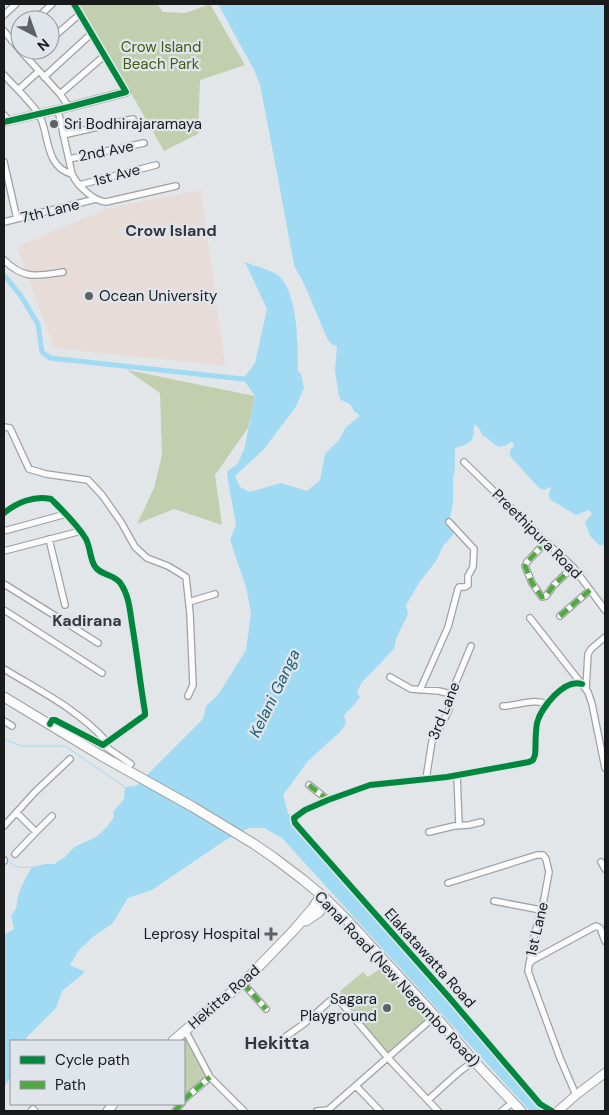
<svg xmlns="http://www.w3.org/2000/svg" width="609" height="1115" font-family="'DM Sans',sans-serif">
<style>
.education{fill:#e8dcd9}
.green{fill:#c1cfae}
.water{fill:#a0dbf3}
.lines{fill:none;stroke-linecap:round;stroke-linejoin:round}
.stream{stroke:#a0dbf3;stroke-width:1}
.canal{stroke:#a0dbf3;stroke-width:5}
.street-casing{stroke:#9fa1a4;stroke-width:8}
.secondary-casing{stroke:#9fa1a4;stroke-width:10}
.primary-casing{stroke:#9fa1a4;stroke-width:11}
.street{stroke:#fbfbfc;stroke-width:5.5}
.secondary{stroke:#fbfbfc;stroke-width:8}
.primary{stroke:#fbfbfc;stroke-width:9}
.quiet{stroke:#52a943;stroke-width:5;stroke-dasharray:10 5;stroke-linecap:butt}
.cycleway-casing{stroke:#e0e5ec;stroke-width:9}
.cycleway{stroke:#00873e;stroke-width:6}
.poi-dot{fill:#5f6164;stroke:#e0e5ec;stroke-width:2}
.labels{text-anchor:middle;stroke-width:4.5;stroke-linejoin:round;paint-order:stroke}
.park-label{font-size:15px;fill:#455910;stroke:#e0e5ec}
.poi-label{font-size:15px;fill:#181a1c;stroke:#e0e5ec;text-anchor:start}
.street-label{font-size:15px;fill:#181a1c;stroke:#e0e5ec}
.neighbourhood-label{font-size:16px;font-weight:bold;fill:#34373d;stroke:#e0e5ec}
.water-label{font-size:16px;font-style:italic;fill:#1d5e75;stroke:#e0e5ec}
.quarter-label{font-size:18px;font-weight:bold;fill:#34373d;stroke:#e0e5ec}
</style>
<rect width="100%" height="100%" fill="#e3e6e9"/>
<path class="education" d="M201 190 225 366 54 348 17 247 108 208Z"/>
<path class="green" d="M79 4H157L163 12 186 13 210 4 245 65 200 80 198 134 164 151 107 51Z
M127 370 255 396 248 428 215 475 222 525 174 509 137 524 154 488 162 455 160 393Z
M384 966 432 1017 388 1053 342 1000 340 991 363 972 368 977Z
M184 1035 206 1074V1078L184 1097V1041H178Z"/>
<path class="water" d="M218 4H605V544L600 546 590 536 585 522 592 514 589 510 576 515 551 500C547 495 549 494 551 488L549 487 544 490 539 488 510 456V450L514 446 513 443 511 442C496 453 495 442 482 435L480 430 476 425 474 426C474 442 471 443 456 448L455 449V467L453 480V503L449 522 454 529 453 535 443 546 436 561 419 583 406 605 408 614 396 639 394 649 362 682 357 692 360 697 354 705 344 715 346 723 340 732 308 761 283 795 288 813 299 824 324 862 438 989 545 1111H530L282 838 264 828H249L224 841 152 890 128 898 112 924 94 936 79 950 70 965 85 972 62 991 56 1008 27 1037 25 1041H11V1076L4 1088V935L14 929 11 915C19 908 16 902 19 893 22 884 27 875 32 867L46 864H54L64 858 74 847 96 837 107 827 114 817 113 812 124 799 125 787 136 786 203 719 206 706 218 695 246 650 251 613 246 587 230 540 236 525 228 481 227 472 238 463 244 450 255 396 243 379 255 363 267 309 245 262C254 266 273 270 280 277 298 295 298 347 298 371L301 374 304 388 295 408 264 449 235 476 240 487 250 492 281 483 307 491 320 480 325 454 339 440 346 427 360 416 354 411 352 407 350 404 341 400 339 396 335 371 337 346 333 345 328 340 304 284 294 265 277 173 260 85 254 70Z"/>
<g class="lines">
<path class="stream" d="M4 739 21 746H65L125 787
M4 856C16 868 15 868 32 867"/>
<path class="canal" d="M4 275 21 296 38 324 42 352 50 358 243 379"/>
<defs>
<path id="street" d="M74 4 126 92
M4 15 16 4
M35 20 52 4
M4 31 20 50
M50 40 80 14
M12 41 20 33
M20 50 60 94 69 107
M28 59 38 50
M4 75C15 87 28 99 38 113 50 130 43 167 72 174
M44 77 91 34
M18 90 39 71
M60 94 104 56
M58 110 72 174C77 185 93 201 106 202L176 186
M4 115 9 121
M63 135 133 119
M69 159 144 143
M4 162 17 219
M79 185 156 165
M4 222 96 199
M4 260C24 280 37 276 63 272
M4 427 10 428 29 469 46 474 88 480 102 495 121 522 135 547 147 558 168 566 186 577 190 614 193 685 188 696
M464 462 546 542 573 567 605 610
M4 513C16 503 34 495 51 499 63 511 77 524 86 539 90 547 90 557 94 565 100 576 115 574 121 584 129 596 130 611 132 624 137 653 140 683 145 712V715L103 745 55 720H52L50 724
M4 531 66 514
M49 539 65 605
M546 542 527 562 525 566 532 583 542 597 546 596 554 585 573 567
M4 551 81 531
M4 584 65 622 98 643
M189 602 215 594
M4 610 102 673
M560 616 590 590
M530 618 588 692 592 704 605 768
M4 669C40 691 79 710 107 742
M390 677 411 689 439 691 451 694
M586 689 588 654 591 649 605 637
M420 690 448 627 458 589 459 587H465L468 585V576L473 567 474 549 449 522
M503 706C517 706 534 698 547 704
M4 721 12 726
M103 745 131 764
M457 775 459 825
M426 779 432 741 446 716 449 709 451 694 471 646
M309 785 328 800
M4 826 35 792 70 759
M36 832 52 816
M429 832 454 826 469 825 481 822
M15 854 36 832 17 813
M4 860V861
M601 862 605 869
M448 883 537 855H543L546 859 549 872 544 899 534 937 528 971 560 1058 576 1095
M494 901 541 910
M529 964 533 960 594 927 596 926 600 928 605 941
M243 983 266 1009
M185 1030 210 1077 244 1111
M281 1040 305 1023 332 999 337 998 388 1058 438 1111
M356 1086 380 1111
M184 1100 188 1096 210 1077
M428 1100 459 1072 474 1061
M31 1111 33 1109 35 1111
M175 1111 181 1104
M317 1111 328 1110 435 1016
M502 1111 513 1102
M552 1111 540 1104 447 995 301 830 295 823 294 818 305 810 328 800 370 785 447 777 529 762 533 760 535 755C536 745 535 734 537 723 541 708 564 678 582 684"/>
<path id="secondary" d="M4 122 69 107 126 92
M558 1111 576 1095 605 1073"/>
<path id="primary" d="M4 697 100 755 193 807 254 844 273 857 302 879 325 898 349 922 435 1016 474 1061 521 1111
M306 921 319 912 328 901
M173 1041 202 1016 243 983 294 930 313 908 321 895
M108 1111 113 1104"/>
</defs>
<use href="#street" class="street-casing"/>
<use href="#secondary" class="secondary-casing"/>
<use href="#primary" class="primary-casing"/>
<use href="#street" class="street"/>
<use href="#secondary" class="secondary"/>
<use href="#primary" class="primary"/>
<path class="quiet" d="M546 542 527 562 525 566 532 583 542 597 546 596 554 585 573 567
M560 616 590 590
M309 785 328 800
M243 983 266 1009
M184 1100 188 1096 210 1077
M175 1111 181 1104"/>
<defs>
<path id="cycleway" d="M4 122 69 107 126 92 74 4
M4 513C16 503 34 495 51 499 63 511 77 524 86 539 90 547 90 557 94 565 100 576 115 574 121 584 129 596 130 611 132 624 137 653 140 683 145 712V715L103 745 55 720H52L50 724
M552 1111 540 1104 447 995 301 830 295 823 294 818 305 810 328 800 370 785 447 777 529 762 533 760 535 755C536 745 535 734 537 723 541 708 564 678 582 684"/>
</defs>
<use href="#cycleway" class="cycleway-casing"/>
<use href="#cycleway" class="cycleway"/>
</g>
<g class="poi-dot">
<circle cx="54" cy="124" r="5"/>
<circle cx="89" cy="296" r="5"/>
<path d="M268.5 926.5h5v5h5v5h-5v5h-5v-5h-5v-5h5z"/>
<circle cx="387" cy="1008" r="5"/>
</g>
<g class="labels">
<g class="park-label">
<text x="161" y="52">Crow Island<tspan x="161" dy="17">Beach Park</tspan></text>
</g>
<g class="poi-label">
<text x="64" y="129">Sri Bodhirajaramaya</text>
<text x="99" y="301">Ocean University</text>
<text x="260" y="939" text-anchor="end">Leprosy Hospital</text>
<text x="377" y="1004" text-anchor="end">Sagara<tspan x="377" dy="17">Playground</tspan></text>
</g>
<g class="street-label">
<text transform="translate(106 151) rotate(-11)" y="5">2nd Ave</text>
<text transform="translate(117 175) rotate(-15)" y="5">1st Ave</text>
<text transform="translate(50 211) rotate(-14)" y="5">7th Lane</text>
<text transform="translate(537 534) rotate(45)" y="5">Preethipura Road</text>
<text transform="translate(444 711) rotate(-68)" y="5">3rd Lane</text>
<text transform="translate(537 929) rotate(-77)" y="5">1st Lane</text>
<text transform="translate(430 958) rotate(48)" y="5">Elakatawatta Road</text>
<text transform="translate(397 979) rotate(47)" y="5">Canal Road (New Negombo Road)</text>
<text transform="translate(224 997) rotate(-41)" y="5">Hekitta Road</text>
</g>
<g class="neighbourhood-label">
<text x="171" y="236">Crow Island</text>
<text x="87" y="626">Kadirana</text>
</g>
<g class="water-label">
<text transform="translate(274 693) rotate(-64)" y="6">Kelani Ganga</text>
</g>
<g class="quarter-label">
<text x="277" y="1049">Hekitta</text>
</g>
</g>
<rect width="609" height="1115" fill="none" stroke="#181a1c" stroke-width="10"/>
<rect x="10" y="1040" width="175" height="65" fill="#e0e5ec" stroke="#909499"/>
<rect x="20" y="1056" width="25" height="8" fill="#00873e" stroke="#909499"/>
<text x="55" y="1065" font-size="15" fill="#181a1c">Cycle path</text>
<rect x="20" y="1081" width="25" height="8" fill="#52a943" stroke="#909499"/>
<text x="55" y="1090" font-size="15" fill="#181a1c">Path</text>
<g transform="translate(35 35) rotate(139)"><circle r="24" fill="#e0e5ec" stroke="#909499"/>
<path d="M0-4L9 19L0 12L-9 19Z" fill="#5f6164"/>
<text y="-8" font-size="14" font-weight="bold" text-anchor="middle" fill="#181a1c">N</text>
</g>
</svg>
